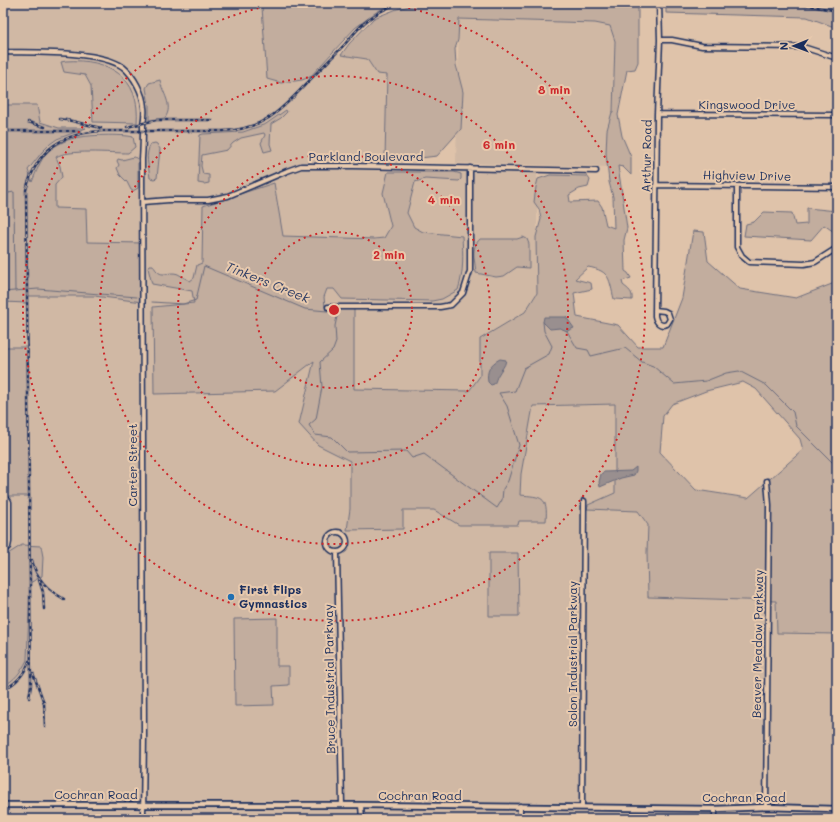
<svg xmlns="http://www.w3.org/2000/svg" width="840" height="822" font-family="Mali,sans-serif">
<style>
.built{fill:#d0b8a4}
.green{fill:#c2ad9e;stroke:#6e6e7e;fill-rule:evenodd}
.water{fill:#998f8f;stroke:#67697b}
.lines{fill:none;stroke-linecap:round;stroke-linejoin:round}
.stream{stroke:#67697b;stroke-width:1}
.minor-casing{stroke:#1b2f5e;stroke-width:7}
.tertiary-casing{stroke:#1b2f5e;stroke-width:8}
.minor{stroke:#e7c9ad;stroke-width:4}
.tertiary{stroke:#e7c9ad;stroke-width:4.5}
.rail-casing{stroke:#1b2f5e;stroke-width:2.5}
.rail{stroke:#e7c9ad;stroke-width:1;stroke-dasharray:3;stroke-linecap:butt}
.ring{fill:none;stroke:#cd282b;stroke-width:2;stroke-dasharray:2 4}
.poi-dot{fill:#1f6fb2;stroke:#e7c9ad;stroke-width:1.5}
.labels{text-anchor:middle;stroke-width:4;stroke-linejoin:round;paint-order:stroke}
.street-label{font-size:12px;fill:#1b2f5e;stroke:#e7c9ad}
.poi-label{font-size:12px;font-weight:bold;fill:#1b2f5e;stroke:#e7c9ad;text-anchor:start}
.water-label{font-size:13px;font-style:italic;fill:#2e3d65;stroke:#e7c9ad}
.centre{fill:#cd282b;stroke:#e7c9ad;stroke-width:2}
.ring-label{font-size:12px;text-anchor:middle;font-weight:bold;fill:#cd282b;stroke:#e7c9ad;stroke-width:4;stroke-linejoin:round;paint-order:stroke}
</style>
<rect width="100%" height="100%" fill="#dfc3aa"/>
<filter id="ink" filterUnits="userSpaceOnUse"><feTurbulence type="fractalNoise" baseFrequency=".025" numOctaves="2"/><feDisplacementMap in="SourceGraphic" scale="8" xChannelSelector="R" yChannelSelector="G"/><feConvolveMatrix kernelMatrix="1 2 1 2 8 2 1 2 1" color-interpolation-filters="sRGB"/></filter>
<g filter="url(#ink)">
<path class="built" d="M3 3H189L253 5 262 7 268 79 281 83 310 77 336 50 341 55 367 59 377 74 387 75 386 166 537 169V293L525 312 480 339V376L469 391 353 389 354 307 318 445 350 461V509L434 510 459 525 520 495 521 474 533 406 615 404V493L588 505 587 509 638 511 648 525V597L776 601 777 633 837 634V819H3Z
M459 19 615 23 612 167 456 163Z"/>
<path class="green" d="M104 3H392L375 13 355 28 310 77 302 80 281 83 267 79 262 7 253 5 146 4C127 9 123 8 104 3Z
M837 3V28L807 17 666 13V4H638V62L635 69 627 70 618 115 622 136 631 157V175L623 167 618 166 627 228 624 240 625 271 628 273 631 278 622 281 623 285C629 290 633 292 632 300L614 299C609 280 611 271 588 267L575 279 591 283 592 289 574 293 577 317 618 325 638 347H663L682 298 693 231 704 232 708 261 740 289 796 298 837 282V634L777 633 776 601 648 597 647 552 648 525 638 511 587 509 588 505 615 493V404L533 406 521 474 520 495C542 497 548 496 546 521H519L518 525H459L434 510H403V529L347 530 350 509V461L318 445 299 424 314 361 275 391 154 394 153 307 194 303 192 291 152 284 148 268 150 265H153C161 281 167 270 178 274 182 276 186 279 190 281L194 278 197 265 202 263 203 206 274 183 283 236 374 239 384 238 391 226 383 193 388 172H454L461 174V179L459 181 425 179 415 182 407 213 414 227 423 232 462 236C463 254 464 272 458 290L442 299 432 301 342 299 334 289H327L324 297 325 307H354V389L469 391 480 376V339L525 312 537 293 536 237 541 219 539 209 534 202 536 187 538 179 550 175 587 176 590 180 588 187 579 189 569 195 570 202 598 201 602 207 606 225 614 228 613 197 609 182 606 153 607 130 612 112H613L615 41 610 26 595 23 459 19 458 40 455 49 456 65 463 92 461 129 437 156 403 160H394L385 158 387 75 377 74 367 59 341 55 349 44 374 18 397 9 419 4ZM743 382 756 389 800 439 803 450 748 498 696 490 660 452 663 416 672 404 706 391Z
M66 61C108 58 141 77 137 123L93 122 91 86 85 75 64 72 61 62Z
M160 80C162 93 174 105 165 118L149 120V105L146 88 149 83Z
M3 105H37L40 122 59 128H86L57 139 50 144 42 152 28 170 32 182C36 172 40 161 47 152 52 147 67 139 75 138 85 135 123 134 133 137L135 147 128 153C111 153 68 149 56 157L60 166 62 177 55 185V208L86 209 87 242 143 243V302L94 296H27V303L3 302Z
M286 110 287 112 281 118 271 124 270 144 272 150 264 152 261 143 265 135 264 133 241 138 233 143 227 150 202 155 201 166 203 174 209 175V183L204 184 198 183 200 135 203 134 243 132 266 124Z
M155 143 157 144 160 149 157 178 154 179 150 178C149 167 144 154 151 144Z
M134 157 138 159V188L133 191 131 190 127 182 120 175 117 168 119 165 117 161 118 159 122 160Z
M807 208 837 211V234L824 225 811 240 744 236 746 224 754 222 764 212 792 213 795 225 807 224Z
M523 237 527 239 529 244V268L517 267 504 276 496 277 476 273C475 259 470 249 480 239H517Z
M3 347H27L29 496H3Z
M22 545 41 546 43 557 42 576 30 583 27 660C21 672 15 680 3 686V557Z
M489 553H518L519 616H489Z
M277 618V666H289V685L273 686 274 705 235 706 234 619Z"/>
<path class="water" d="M544 317H566L574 328 567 331 560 328 550 329 543 322Z
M500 359 506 360C505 367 501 369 498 375 496 378 496 381 494 384L491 385 488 382C486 371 490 364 500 359Z
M636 467V471L634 475 621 478 600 487 599 482 601 474 604 472 631 471Z"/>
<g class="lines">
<path class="stream" d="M3 194 14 192 15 291
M3 292 38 289 137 297
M152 302 183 304 196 300 204 266 305 309 338 312 335 326 336 342 333 350 320 362 322 387 316 419 309 425 315 435 332 437 347 452 406 451 412 458 424 454 497 508 502 500 503 489 508 481 519 445 507 406 499 393 515 391 524 368 549 354 552 346 544 331 543 322
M567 331 577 348 588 350 591 356 625 348 642 362 653 366 674 384 706 381 726 373 739 371 766 385 793 412 796 426 837 467"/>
<defs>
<path id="minor" d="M660 40H672L702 46 803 47 837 58
M3 52C33 53 99 50 123 67 134 76 143 93 144 107 145 113 144 119 143 125 143 136 143 147 142 159L144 735 143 819
M657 114 837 115
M656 185 837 187
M737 186V247L742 256 749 262 804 264 815 262 837 248
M143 202 169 200H208L228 196 287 171 301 166H353L596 171
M328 307H440L451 305 463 293 470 271V168
M655 310 664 311 668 313 670 319 667 324C660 327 656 322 655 316L657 114 660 40 659 3
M3 500H8L9 502V542L8 547 3 551
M327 542a10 10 0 1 1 20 0a10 10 0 1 1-20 0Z
M337 552 342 805
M361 805 362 819
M520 806V819
M582 807 584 501
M766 807 769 505 767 481
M715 819V809"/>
<path id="tertiary" d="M3 805H361L715 809 766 807 837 809"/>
</defs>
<use href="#minor" class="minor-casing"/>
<use href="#tertiary" class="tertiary-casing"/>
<use href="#minor" class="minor"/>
<use href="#tertiary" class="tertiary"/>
<defs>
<path id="rail" d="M784 3 812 6 837 11
M60 119 72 121 101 128
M28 122 45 127
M127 127 156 120H212
M3 131H79
M99 131H223C265 129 281 110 308 82 320 69 333 57 345 44 350 38 355 32 361 26 371 16 387 7 400 3
M32 560C36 579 48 590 64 599
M39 580 43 592 44 609
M33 673 44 703 45 727
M3 690C15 684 25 674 29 661
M29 698 31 685 26 190C37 149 62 133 103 131"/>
</defs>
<use href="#rail" class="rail-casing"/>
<use href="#rail" class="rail"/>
</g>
</g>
<g class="ring">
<circle cx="334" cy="310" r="78"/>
<circle cx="334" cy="310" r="156"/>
<circle cx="334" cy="310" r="234"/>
<path d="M385 3A311 311 0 1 1 283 3"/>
</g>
<circle class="poi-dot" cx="231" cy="597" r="4"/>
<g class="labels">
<g class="street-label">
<text x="747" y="109">Kingswood Drive</text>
<text transform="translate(647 156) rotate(-89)" y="4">Arthur Road</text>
<text x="366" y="161">Parkland Boulevard</text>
<text transform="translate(747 176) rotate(1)" y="4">Highview Drive</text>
<text transform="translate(133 465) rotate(-90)" y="4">Carter Street</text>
<text transform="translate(758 644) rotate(-89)" y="4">Beaver Meadow Parkway</text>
<text transform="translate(573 654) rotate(-90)" y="4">Solon Industrial Parkway</text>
<text transform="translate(330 679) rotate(-91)" y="4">Bruce Industrial Parkway</text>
<text x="96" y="799">Cochran Road</text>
<text x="420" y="800">Cochran Road</text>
<text x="744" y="802">Cochran Road</text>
</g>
<g class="poi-label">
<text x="239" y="594">First Flips<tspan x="239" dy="14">Gymnastics</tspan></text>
</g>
<g class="water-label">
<text transform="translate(268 282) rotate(22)" y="5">Tinkers Creek</text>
</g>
</g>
<circle cx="334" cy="310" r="6" class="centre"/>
<g class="ring-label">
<text x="554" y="94">8 min</text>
<text x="499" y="149">6 min</text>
<text x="444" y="204">4 min</text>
<text x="389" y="259">2 min</text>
</g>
<rect width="840" height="822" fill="none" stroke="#e7c9ad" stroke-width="16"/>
<rect x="8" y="8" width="824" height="806" fill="none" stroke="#1b2f5e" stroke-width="1.5" filter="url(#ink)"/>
<g transform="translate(794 46) rotate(269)" stroke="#e7c9ad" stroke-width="3" paint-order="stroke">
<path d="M0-3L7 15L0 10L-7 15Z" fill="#1b2f5e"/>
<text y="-6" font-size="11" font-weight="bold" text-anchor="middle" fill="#1b2f5e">N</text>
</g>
</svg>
